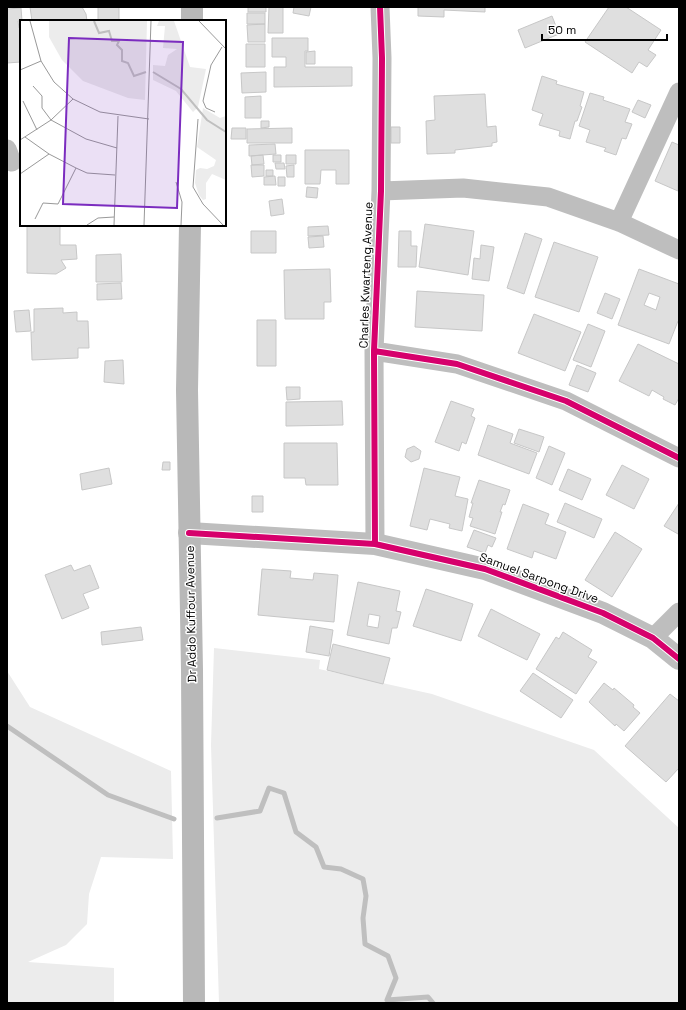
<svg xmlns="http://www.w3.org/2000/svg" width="686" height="1010" font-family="'Space Grotesk',sans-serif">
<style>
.green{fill:#ececec}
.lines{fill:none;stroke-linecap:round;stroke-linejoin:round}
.stream{stroke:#bfbfbf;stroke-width:5}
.building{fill:#dfdfdf;stroke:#c7c7c7;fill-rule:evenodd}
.minor{stroke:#bebebe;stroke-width:19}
.tertiary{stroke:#bebebe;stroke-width:22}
.secondary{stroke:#b8b8b8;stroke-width:22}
.cycleway-casing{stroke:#fff;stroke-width:8}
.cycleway{stroke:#d6006c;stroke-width:6}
.labels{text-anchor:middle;stroke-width:3;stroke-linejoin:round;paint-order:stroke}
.street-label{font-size:12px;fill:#000;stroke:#fff}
.inset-river{fill:none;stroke:#bfbfbf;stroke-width:2}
.inset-road{fill:none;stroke:#999;stroke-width:1}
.view{fill:#7b2cbf;fill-opacity:0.15;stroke:#7b2cbf;stroke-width:2}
.inset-edge{fill:none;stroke:#000;stroke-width:2}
</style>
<rect width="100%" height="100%" fill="#fff"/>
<path class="green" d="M214 648 320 660 319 669 432 694 594 750 679 828V1003H219L211 745Z
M7 671 30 707 171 771 173 859 101 857 89 894 87 924 66 945 28 962 114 968V1003H7Z"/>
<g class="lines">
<path class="stream" d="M7 726 108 795 174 819
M217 818 260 811 269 788 284 793 296 832 316 847 324 867 341 869 363 879 366 896 363 918 365 944 388 956 396 978 387 1000 428 997 433 1003"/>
</g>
<path class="building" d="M30 7H82L86 14 87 21H32Z
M98 7H119V21H98Z
M248 7H266V12H248Z
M269 7H283V33H268Z
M294 7H311L309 16 293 13Z
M418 7H485V12L444 10V17L418 16Z
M609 7H626L661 30 648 50 656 55 647 67 639 62 632 73 585 42Z
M21 8 22 21H18L19 28H21V62L7 63V9Z
M247 13H265V24H247Z
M552 16 559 34 525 48 518 30Z
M265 24V42H248L247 25Z
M272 38H308V51H305V67H352V86L274 87V67H286V57H272Z
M246 44H265V67H246Z
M315 51V64H306V52Z
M266 72V92L242 93 241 73Z
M542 76 557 81 556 84 584 92 580 106 582 107 577 121H575L570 139 559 136 560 131 539 125 543 114 532 110Z
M590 93 604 97 603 100 630 109 625 122 632 124 626 139 622 138 616 155 604 151 606 148 586 142 590 130 579 126Z
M485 94 487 127 496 126 497 142 492 143V146L455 150V153L427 154 426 121 435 120 434 96Z
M261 96V118H245V97Z
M638 100 651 105 645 118 632 112Z
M261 121H269V127L261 128Z
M391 127H400V143H391Z
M232 128H246V139H231Z
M292 128V143H247V129Z
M672 142 679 145 678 191 655 181Z
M275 144 276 154 249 156V145Z
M305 150H349V184H336V170H321L320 184H305Z
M263 155 264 164 252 165 251 156Z
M273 155H281V162H273Z
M286 155H296V164H286Z
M275 163H284L285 169H276Z
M251 165H264V176L252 177Z
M294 165V177H287L286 166Z
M266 170H273V176H266Z
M275 176 276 185H264V177Z
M278 177H285V186H278Z
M307 187 318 188 317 198 306 197Z
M282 199 284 214 271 216 269 201Z
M425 224 474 231 468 275 419 267Z
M60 225V245H76L77 259 61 260 66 268 56 274 27 273V226Z
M328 226 329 235 308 236V227Z
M251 231H276V253H251Z
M399 231H411V246H417L416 267H398Z
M525 233 542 239 524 294 507 288Z
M323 236 324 247 309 248 308 237Z
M554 242 598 257 579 312 535 297Z
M481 245 494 247 489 281 472 279 474 258 480 259Z
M121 254 122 282H96V255Z
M330 269 331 302H324V319H285L284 270Z
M639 269 679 284V322L678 321 669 344 618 325ZM649 293 660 297 656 310 644 305Z
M121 283 122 299 97 300V284Z
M417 291 484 295 482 331 415 327Z
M605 293 620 299 612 319 597 313Z
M63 308V313L77 312V321H88L89 348H78V358L32 360 31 332H34V309Z
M29 310 31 331 16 332 14 311Z
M534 314 581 332 565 371 518 353Z
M257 320H276V366H257Z
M588 324 605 331 591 367 573 360Z
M638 344 679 364V398L675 405 663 399 664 397 652 390 649 396 619 381Z
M123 360 124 384 104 382 105 361Z
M577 365 596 373 588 392 569 385Z
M286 387H300V399L287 400Z
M342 401 343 425 286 426V402Z
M451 401 474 409 471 416 475 418 466 444 462 442 459 451 435 442Z
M488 425 513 434 510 443 537 453 529 474 478 455Z
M519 429 544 437 539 452 514 443Z
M284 443H337L338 485H306L305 478H284Z
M414 446 421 451 419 459 411 462 405 457 407 449Z
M549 446 565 453 552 485 536 478Z
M163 462H170V470H162Z
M622 465 649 479 634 509 606 495Z
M109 468 112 484 82 490 80 474Z
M424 468 460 477 455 496 468 499 462 531 449 528 450 524 430 519 427 530 410 526Z
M568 469 591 479 582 500 559 490Z
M479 480 510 490 505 505 503 504 500 512H502L495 534 470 526 473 518 469 517 473 503H471Z
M252 496H263V512H252Z
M565 503 602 519 594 538 557 522Z
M679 503V533L678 534 664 526Z
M523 504 549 514 545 524 566 532 556 559 534 551 532 558 507 549Z
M474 530 496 538 492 547 488 545 485 553 467 547Z
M615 532 642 549 612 597 585 580Z
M71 565 74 571 90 565 99 588 83 594 89 608 62 619 45 575Z
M262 569 291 571 290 578 313 580 314 573 338 575 334 622 258 615Z
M358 582 400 591 396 611 401 612 397 628H392L389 644 347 635ZM369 614 380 616 378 628 367 626Z
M426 589 473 604 461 641 413 626Z
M491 609 540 634 527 660 478 636Z
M310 626 333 630 329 656 306 652Z
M141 627 143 640 102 645 101 632Z
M563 632 592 650 588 657 597 662 576 694 536 669 556 637 559 639Z
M333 644 390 658 383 684 327 670Z
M533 673 573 700 561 718 520 691Z
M604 683 613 690 614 688 634 705 633 707 640 713 624 731 616 724 615 726 589 702Z
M670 694 679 701V768L666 782 625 746Z"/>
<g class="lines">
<path class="minor" d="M7 149 12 162
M381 191 463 188 548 197 619 222 679 250
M619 222 679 92
M374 351 457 364 566 401 679 458
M375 544 374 351 381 191 382 58 380 7
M653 638 679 612"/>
<path class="tertiary" d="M189 533 375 544 485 569 603 613 653 638 679 659"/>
<path class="secondary" d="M192 7V21
M190 225 187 390 192 670 194 1003"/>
<defs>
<path id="cycleway" d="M374 351 457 364 566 401 679 458
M189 533 375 544 485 569 603 613 653 638 679 659
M375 544 374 351 381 191 382 58 380 7"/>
</defs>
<use href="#cycleway" class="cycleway-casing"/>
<use href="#cycleway" class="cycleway"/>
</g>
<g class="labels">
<g class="street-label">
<text transform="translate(366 275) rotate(-88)" y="4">Charles Kwarteng Avenue</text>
<text transform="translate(539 578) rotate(20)" y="4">Samuel Sarpong Drive</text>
<text transform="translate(191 614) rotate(-91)" y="4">Dr Addo Kuffour Avenue</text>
</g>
</g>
<g transform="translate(20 20)">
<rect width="206" height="206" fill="#fff"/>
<path d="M29 1H127L125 80 108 78 63 61 42 40 29 17ZM139 1H154L170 47 186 49 178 87 173 92 156 71 133 60V45L145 46 148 35 157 29 143 28 145 6H137ZM183 88 200 98 206 96V160L192 154 186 163V179L183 180 179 175 175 163 176 150 180 148 187 149 194 146 196 140 177 127Z" fill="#ececec"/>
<path class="inset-river" d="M74 1 79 13 89 11 92 21H99L97 25 102 30V41L108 43 114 56 126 52M133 52 161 69 187 100 206 112"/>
<path class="inset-road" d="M10 1 21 41 34 62 53 79 80 92 129 99M179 1 206 29M0 50 21 41M13 66 22 76V88L31 100 66 119 97 128M3 81 17 110M195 92 186 88 183 81 191 45 202 27M178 99 173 167 183 184 203 205M5 117 29 134 56 148 67 153 95 155M0 120 31 100 53 79M0 154 29 134M156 162 162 182 161 205M15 199 23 183 38 184 56 148M67 205 78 198 94 197M94 205 98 96M124 205 131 1"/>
<path class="view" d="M49 18 163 22 157 188 43 184Z"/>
<rect width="206" height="206" class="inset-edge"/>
</g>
<rect width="686" height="1010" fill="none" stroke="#000000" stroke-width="16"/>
<path d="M542 34v6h125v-6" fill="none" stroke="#000000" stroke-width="2"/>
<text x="548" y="34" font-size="12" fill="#000000" stroke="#ffffff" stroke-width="3" paint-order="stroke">50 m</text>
</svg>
